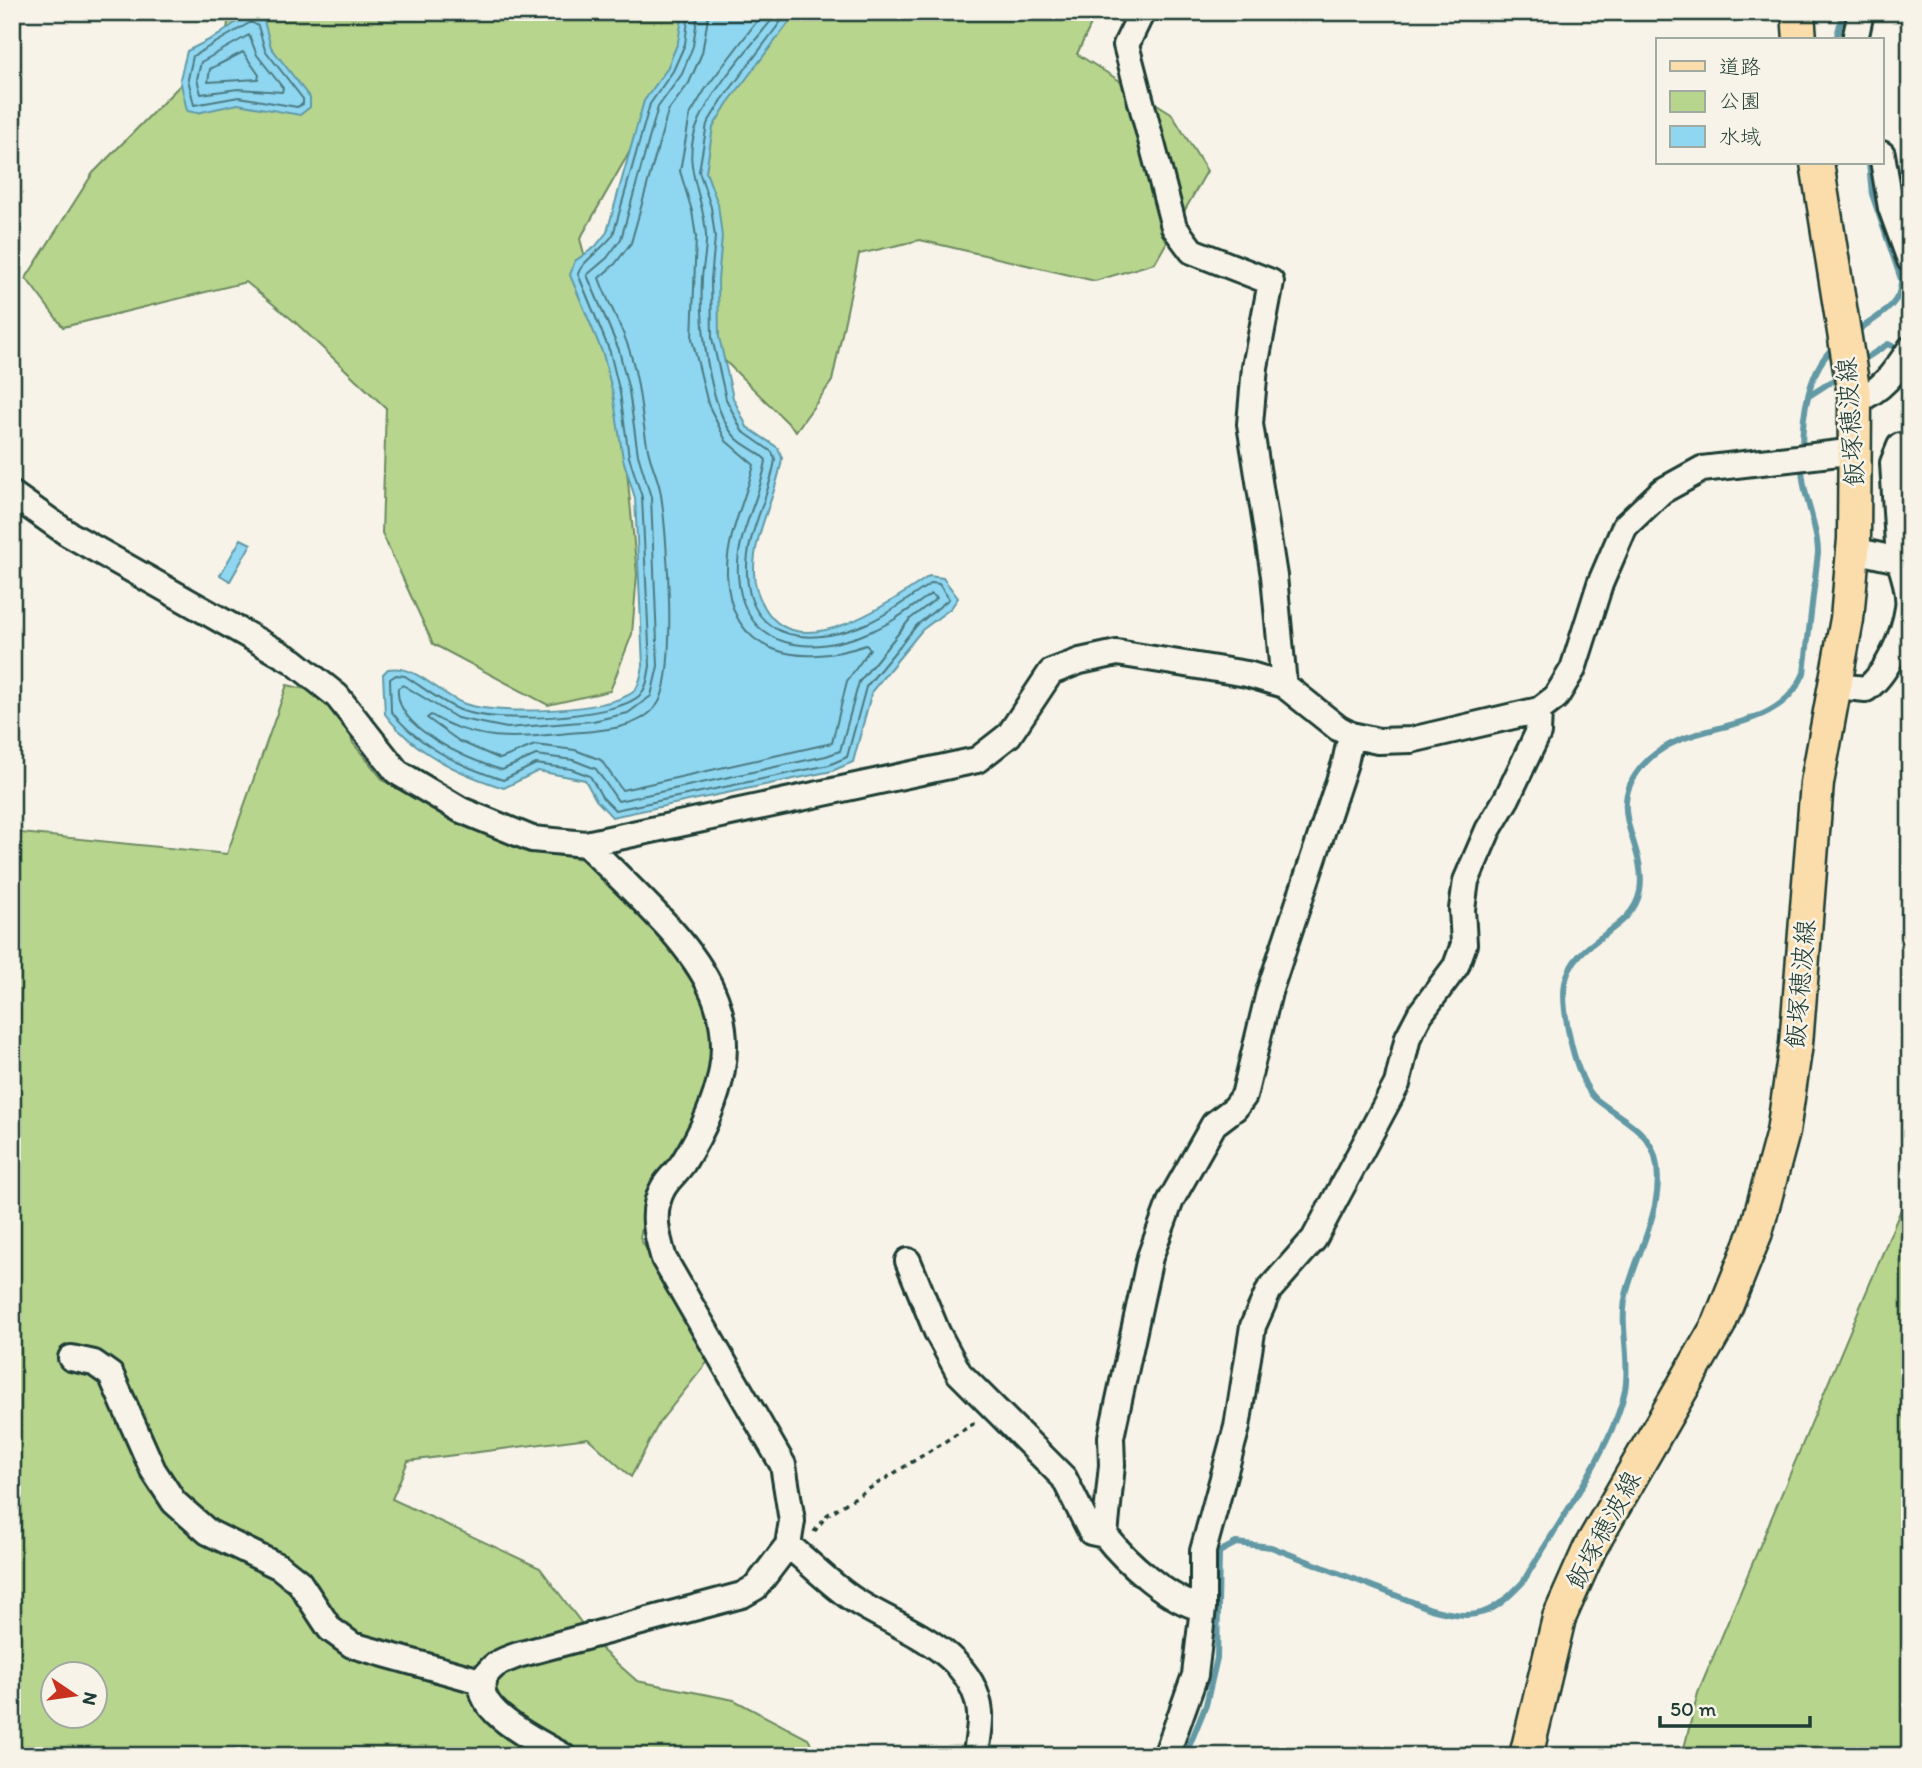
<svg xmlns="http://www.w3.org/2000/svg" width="1922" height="1768" font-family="Itim,'Klee One',sans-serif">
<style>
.green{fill:#b8d58e;stroke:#6c8961;stroke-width:2;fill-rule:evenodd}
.water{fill:#8fd6f1;stroke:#6299a5;stroke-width:2}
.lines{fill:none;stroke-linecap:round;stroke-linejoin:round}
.shore{stroke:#4c7a80;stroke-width:2}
.stream{stroke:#6299a5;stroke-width:6}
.minor-casing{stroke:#1f3d34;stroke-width:30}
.major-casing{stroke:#1f3d34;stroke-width:37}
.path{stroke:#1f3d34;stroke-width:3.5;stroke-dasharray:5 5;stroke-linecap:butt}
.minor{stroke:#f7f3e8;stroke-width:24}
.major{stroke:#fbddab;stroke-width:32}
.labels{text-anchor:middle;stroke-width:5;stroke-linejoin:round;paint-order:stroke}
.street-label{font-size:26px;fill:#1f3d34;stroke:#f7f3e8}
</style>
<rect width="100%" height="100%" fill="#f7f3e8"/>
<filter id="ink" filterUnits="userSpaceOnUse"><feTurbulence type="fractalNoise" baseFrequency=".0143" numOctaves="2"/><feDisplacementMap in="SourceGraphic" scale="14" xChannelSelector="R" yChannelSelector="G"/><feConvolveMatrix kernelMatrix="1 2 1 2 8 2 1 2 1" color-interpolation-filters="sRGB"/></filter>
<g filter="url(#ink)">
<path class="green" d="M230 12H1097L1077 54 1171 113 1207 171 1155 263 1095 281 920 240 859 254 832 381 796 431 711 347 677 68 580 239 618 378 637 574 632 634 610 691 548 705 433 644 382 533 386 408 295 322 246 282 63 327 26 278 93 173 225 40Z
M287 685 337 696 353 743 384 781 462 825 524 850 582 859 663 938 700 994 714 1043 706 1092 674 1156 650 1189 640 1238 709 1360 659 1423 631 1477 588 1438 408 1461 392 1499 540 1568 601 1649 637 1681 734 1700 808 1739 818 1756H12V832L227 854ZM52 1674H94V1716H52Z
M1910 1188V1756H1682L1698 1693Z"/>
<path class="water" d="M683 12H797L727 104 713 127 706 172 718 204 722 237 718 280 719 337 733 398 747 427 778 448 782 458C777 496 753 533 754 572 754 584 759 598 765 608 799 667 892 602 929 576L943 578 958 598 951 608 922 630 872 691 853 762 832 771 612 817 596 800 585 780 538 771 504 788C459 774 413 752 385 714L383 674 388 669C417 664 439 695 465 704 495 715 610 713 634 691 640 686 641 674 643 666L635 498 623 459 613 394 603 354 570 275 575 261 595 247 607 232 644 101 667 69 678 42Z
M247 14 264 21 271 47 310 98V107L300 115 238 104 197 113 187 111 180 79 187 51 219 35Z
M241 539 251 544 230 581 220 575Z"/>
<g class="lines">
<path class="shore" d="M689 12 685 44 673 71 650 104 613 235C603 249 582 261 578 274L610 352 620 393 629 457 642 497 650 666C648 676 647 689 639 696 612 719 493 724 460 710 441 702 422 687 405 676L396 675 390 679 391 711C418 746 462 767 503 780L536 764 571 769 590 776 602 797 615 810 829 765 847 757 866 687 917 625 949 599 939 584 932 583C911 596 891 613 868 623 817 646 750 646 747 574 745 534 770 498 775 459L772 452 742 431 726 399 712 338 711 280 715 237 711 207 699 171 707 124 722 100 788 12
M698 12 693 46 682 74 658 107 621 239 607 258 587 275 619 350 629 391 638 455 651 497 658 666 651 696 628 713 593 721 507 728 457 718 403 685 398 688C394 729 469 760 502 770L536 755 573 760 596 769 618 801 826 756 840 751 859 682 910 619 937 598 931 594C912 607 894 622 872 631 814 657 743 653 738 575 735 535 761 499 766 460 758 451 745 447 736 438 707 408 700 318 702 278 703 264 707 249 706 235 704 193 679 165 699 121 717 81 752 46 778 12
M709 12 702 53 689 83 668 111 631 243 615 264 599 278C607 301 620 322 628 346 640 380 641 415 648 450 651 465 659 479 661 495 667 533 678 677 657 705 639 730 597 731 569 733 516 738 479 743 431 715L427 718 459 741 500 759 535 745 575 750 601 760 622 790 832 743 847 681 870 649 866 645C802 667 730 658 727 574 726 537 745 501 754 465L726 441 708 404 692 339 696 237 692 211 680 171 690 115 706 88 764 12
M251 22 258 26 265 50 303 99V104L297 107 239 97 194 105 188 79 193 56Z
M249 35 257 55 283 88 282 92 238 89 201 94 197 79 201 62Z
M243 52 259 75 258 79 208 82 210 69Z"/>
<path class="stream" d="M1836 40 1843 12
M1854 333C1875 318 1903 306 1901 279L1872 194 1869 163
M1857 364 1888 344 1902 351
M1809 396 1840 376
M1802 451C1802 418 1808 366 1837 345
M1185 1756 1206 1705 1217 1658 1219 1552 1236 1543 1271 1547 1431 1609C1476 1621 1491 1616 1523 1582 1553 1531 1614 1446 1625 1390 1631 1357 1618 1324 1627 1291 1639 1248 1667 1201 1655 1156 1647 1128 1616 1116 1596 1099 1576 1081 1560 1009 1565 983 1574 937 1632 934 1640 891 1648 842 1598 807 1649 759 1695 716 1776 738 1804 673L1818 553C1818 522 1801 495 1802 462"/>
<defs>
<path id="minor" d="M1142 12 1126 45 1174 227 1192 251 1271 282 1255 367 1250 424 1274 576 1284 685
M1855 40 1861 12
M1882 154 1891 208 1910 260
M1855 401C1882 391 1894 373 1910 349
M12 494 67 533 293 661 337 696 397 772 461 810 532 839 586 844 977 760 1009 735 1051 672 1080 661 1117 653 1247 674 1284 685 1338 728 1351 735 1378 741 1411 740 1539 710 1556 697 1573 669 1600 584 1625 526 1662 491 1702 469 1856 451
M1899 560 1893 463 1900 446 1910 448
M1835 686 1866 689C1888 673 1904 635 1908 608 1910 593 1904 574 1899 560L1853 550
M908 1261 937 1332 959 1373 1064 1478 1091 1532 1105 1535
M71 1358 94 1363 111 1375 153 1470 174 1502 208 1532 280 1567 299 1582 330 1629 352 1645 484 1682
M788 1545C810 1563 831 1585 854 1600 899 1629 974 1650 980 1713 981 1726 977 1742 976 1756
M1203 1608C1170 1602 1125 1561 1105 1535L1112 1465 1111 1437 1150 1257 1171 1200 1214 1124 1235 1108 1244 1096 1269 992 1345 763 1351 735
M563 1756C540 1742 452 1703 493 1667 499 1661 511 1658 518 1655L742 1595 756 1587 788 1545 792 1521 783 1465 664 1259C657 1236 650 1211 663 1188 668 1179 677 1172 683 1163 779 1009 690 949 586 844
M1166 1756 1195 1675 1203 1608V1551L1237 1427 1253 1326 1269 1290 1314 1239 1397 1084 1408 1037 1420 1014 1456 966 1464 944 1462 909 1466 881 1488 830 1507 798 1538 733 1539 710"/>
<path id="major" d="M1798 12 1800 40
M1526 1756 1559 1618 1590 1548 1719 1324 1756 1232 1783 1132 1796 1044 1817 783 1847 619 1854 539 1855 401 1817 163"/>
</defs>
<use href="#minor" class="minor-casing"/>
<use href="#major" class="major-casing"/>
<path class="path" d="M814 1532 827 1515 973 1424 978 1425"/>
<use href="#minor" class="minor"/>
<use href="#major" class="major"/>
</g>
</g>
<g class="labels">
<g class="street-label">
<text transform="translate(1850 422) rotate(-94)" y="9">飯塚穂波線</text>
<text transform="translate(1800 984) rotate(-85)" y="9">飯塚穂波線</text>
<text transform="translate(1603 1530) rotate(-62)" y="9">飯塚穂波線</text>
</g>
</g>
<rect width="1922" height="1768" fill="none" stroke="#f7f3e8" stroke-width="42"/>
<rect x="21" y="21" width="1880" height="1726" fill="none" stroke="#1f3d34" stroke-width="2.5" filter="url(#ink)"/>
<rect x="1656" y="38" width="228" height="126" fill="#f7f3e8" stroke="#a1aaa0" stroke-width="2"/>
<rect x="1670" y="61" width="35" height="10" fill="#fbddab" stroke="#a1aaa0" stroke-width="2"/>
<text x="1719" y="74" font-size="21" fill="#1f3d34">道路</text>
<rect x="1670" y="91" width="35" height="21" fill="#b8d58e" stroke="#a1aaa0" stroke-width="2"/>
<text x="1719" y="108" font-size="21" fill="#1f3d34">公園</text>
<rect x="1670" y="126" width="35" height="21" fill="#8fd6f1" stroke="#a1aaa0" stroke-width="2"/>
<text x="1719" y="144" font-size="21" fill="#1f3d34">水域</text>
<g transform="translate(74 1695) rotate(103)"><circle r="33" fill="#f7f3e8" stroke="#a1aaa0" stroke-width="2"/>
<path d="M0-5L12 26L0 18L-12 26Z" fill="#c8321e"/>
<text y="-10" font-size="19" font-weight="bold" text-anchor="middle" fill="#1f3d34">N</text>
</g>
<path d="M1660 1716v10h150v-10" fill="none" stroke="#1f3d34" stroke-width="3.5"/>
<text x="1670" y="1716" font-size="21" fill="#1f3d34" stroke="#f7f3e8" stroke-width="5" paint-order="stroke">50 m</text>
</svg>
